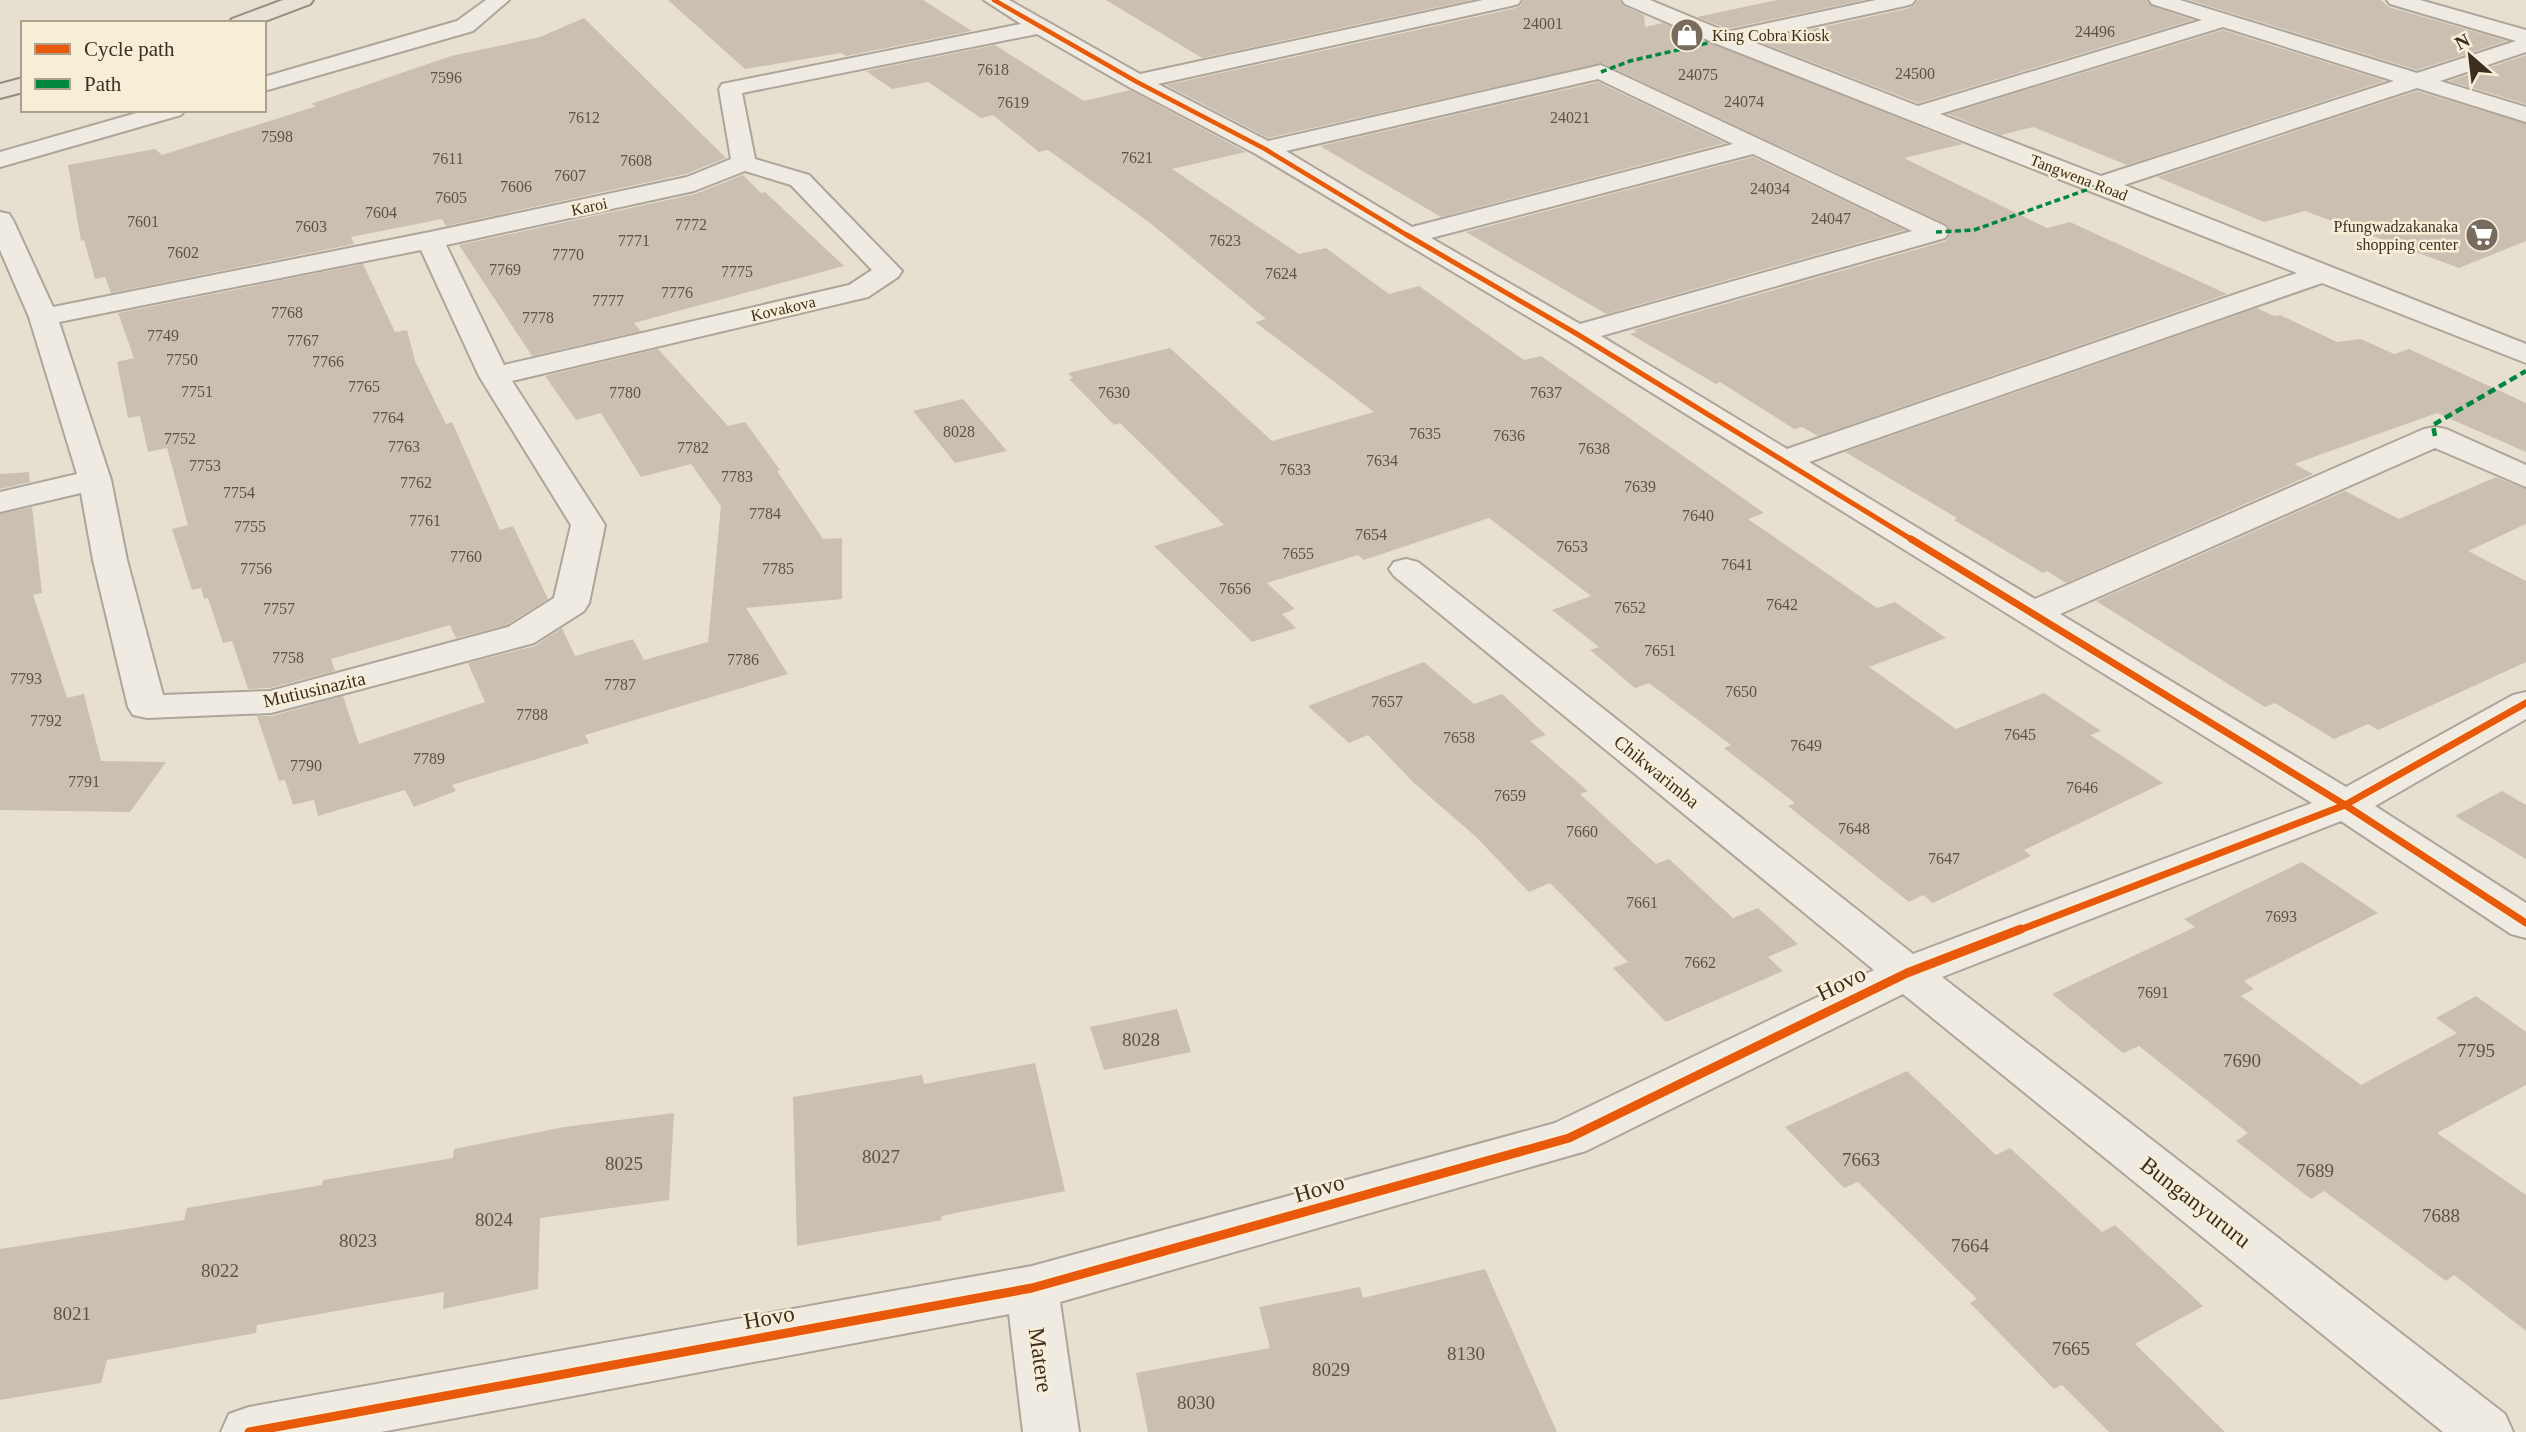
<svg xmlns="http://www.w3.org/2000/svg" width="2526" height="1432" font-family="Georgia,serif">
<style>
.building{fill:#cbbfb2}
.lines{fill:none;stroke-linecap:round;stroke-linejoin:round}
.minor-casing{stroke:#ada599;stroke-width:4}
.major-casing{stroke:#928b80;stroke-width:4}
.minor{fill:#efebe3;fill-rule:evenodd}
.major{fill:#e6e1d4;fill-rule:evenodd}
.quiet-far1{stroke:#00873e;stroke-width:3.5;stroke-dasharray:6 3.5;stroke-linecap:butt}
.quiet{stroke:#00873e;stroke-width:4.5;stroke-dasharray:8 4.5;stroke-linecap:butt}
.cycleway-far3-casing{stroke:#f7eed8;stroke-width:7}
.cycleway-far2-casing{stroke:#f7eed8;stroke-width:9}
.cycleway-far1-casing{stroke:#f7eed8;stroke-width:11}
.cycleway-casing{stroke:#f7eed8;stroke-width:13}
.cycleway-far3{stroke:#e8590c;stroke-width:4.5}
.cycleway-far2{stroke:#e8590c;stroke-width:5}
.cycleway-far1{stroke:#e8590c;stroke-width:7}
.cycleway{stroke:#e8590c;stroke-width:9}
.labels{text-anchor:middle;stroke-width:5;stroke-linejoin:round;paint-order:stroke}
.number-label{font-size:16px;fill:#605244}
.far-poi-label{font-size:16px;fill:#3d2e20;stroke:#f7eed8;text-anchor:start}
.far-street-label{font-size:16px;fill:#3d2e20;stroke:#f7eed8}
.street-label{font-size:19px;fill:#3d2e20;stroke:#f7eed8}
.near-number-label{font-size:19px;fill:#605244}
.near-street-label{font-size:23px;fill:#3d2e20;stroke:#f7eed8}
</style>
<rect width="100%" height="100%" fill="#e7e0d1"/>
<path class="building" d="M668 0H923L972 31 846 56 841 53 745 69Z
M1106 0H1471L1202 58Z
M1524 0H1619L1624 6 1644 15 1645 27 1663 23 1963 144 1904 158 2047 228 2070 222 2227 294 1818 436 1802 427 1794 429 1720 382 1716 384 1630 334 1637 332 1633 330 1946 241 1951 233 1946 224 1602 63 1268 138 1166 85 1512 9 1520 6Z
M1777 0H1864L1727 29 1697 17Z
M1918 0H2146L2151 6 2193 20 1918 103 1757 41 1906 9 1914 6Z
M2189 0H2381L2389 7 2507 41 2417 70Z
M584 18 726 158 686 174 446 226 442 219 351 237 354 244 111 293 105 277 95 279 84 240 81 241 68 165 155 149 162 155 317 106 311 104 451 56 540 37Z
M2223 30 2385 81 2127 165 2033 127 2001 135 1948 114Z
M995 45 1084 101 1130 90 1246 152 1172 169 1299 254 1326 248 1389 294 1419 286 1524 360 1541 356 1764 513 1748 519 1877 608 1895 602 1946 638 1869 667 1956 729 2044 693 2101 731 2090 735 2163 783 2024 850 2031 856 1933 903 1923 895 1909 902 1788 806 1795 803 1724 748 1731 745 1649 683 1635 688 1590 650 1599 647 1552 610 1591 596 1489 518 1364 560 1358 555 1267 583 1295 609 1282 614 1296 628 1252 642 1154 546 1224 525 1120 423 1114 425 1069 379 1073 378 1068 373 1170 348 1272 441 1374 412 1255 322 1266 319 1149 222 1048 150 1039 152 993 115 981 118 928 82 892 89 866 71Z
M2526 55V104L2449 81Z
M1598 82 1725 143 1441 217 1320 146Z
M2417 91 2526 124V241L2459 268 2305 211 2264 222 2157 177Z
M1753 157 1905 230 1606 314 1466 232Z
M743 175 761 193 765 192 844 266 634 323 641 331 532 356 459 245 695 194Z
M363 264 395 332 407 330 415 361 446 424 452 422 500 530 513 526 548 599 507 625 456 638 450 625 331 659 335 671 270 688 248 689 232 641 223 643 208 598 204 599 201 588 192 590 172 529 188 525 167 448 148 452 140 416 128 418 117 362 134 358 118 313Z
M2257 308 2274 316 2280 315 2337 342 2361 339 2394 354 2409 349 2526 403V452L2437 413 2294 464 2313 474 2066 583 2047 571 2043 573 1954 520 1957 518 1845 452Z
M658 349 728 426 745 422 780 470 777 471 823 539 842 538V599L746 608 788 674 585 735 589 743 452 785 456 791 414 807 405 790 318 816 314 800 293 805 285 780 279 781 257 716H272L343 696 359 744 485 702 468 663 535 646 562 628 575 656 633 639 644 660 708 642 721 506 691 464 641 477 601 413 576 420 545 376Z
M963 399 1007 451 955 463 913 411Z
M29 472 30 482 0 489V474Z
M2496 477 2526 489V524L2468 551 2526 581V662L2378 730 2368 724 2334 739 2275 703 2265 707 2096 601 2345 491 2399 519Z
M32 507 42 593 33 595 67 698 84 694 101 761 166 762 130 812 0 810V514Z
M1424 662 1474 704 1502 694 1546 735 1530 741 1588 791 1580 794 1656 864 1669 859 1733 918 1758 908 1798 944 1768 957 1783 971 1666 1022 1613 968 1628 962 1550 883 1529 892 1476 837 1413 782 1368 735 1349 743 1308 706Z
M2502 791 2526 805V859L2455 816Z
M2302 862 2378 913 2244 981 2254 989 2241 996 2361 1085 2457 1033 2436 1018 2476 996 2526 1032V1085L2437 1133 2526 1195V1331L2454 1275 2446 1281 2324 1191 2311 1199 2236 1141 2248 1133 2139 1046 2123 1053 2052 994 2195 927 2184 919Z
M1177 1009 1191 1052 1104 1070 1090 1027Z
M1035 1063 1065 1191 941 1216 942 1220 797 1246 793 1097 922 1075 924 1084Z
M1907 1071 1996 1155 2010 1148 2102 1232 2115 1225 2203 1306 2135 1344 2225 1432H2109L2062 1385 2054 1389 1970 1303 1977 1299 1858 1182 1844 1188 1785 1127Z
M674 1113 669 1200 540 1218 538 1289 443 1309 444 1292 257 1325 256 1333 107 1360 101 1383 0 1400V1249L184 1220 187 1208 322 1185 323 1180 453 1158 454 1149 564 1127Z
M1485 1269 1557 1432H1148L1136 1373 1270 1348 1259 1307 1360 1287 1363 1298Z"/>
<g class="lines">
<defs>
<path id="minor" d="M486 0H509L473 31 264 91V77L457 21Z
M984 0H1009L1140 74 1483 0H1521L1518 4 1511 6 1158 84 1268 141 1601 65 1945 226 1949 232 1945 238 1601 336 1787 449 2297 273 1717 44 1625 4 1622 0H1650L1727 32 1876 0H1915L1912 4 1905 6 1748 40 1918 106 2202 20 2152 4 2149 0H2180L2417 73 2516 41 2390 4 2387 0H2420L2526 30V52L2440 81 2526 107V122L2417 88 2124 185 2526 344V363L2322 283 1809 462 2035 599 2424 429 2435 427 2446 429 2526 465V487L2435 448 2060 614 2346 787 2513 695 2526 692V719L2375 806 2526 903V938L2511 934 2341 821 1942 977 2505 1414 2513 1432H2443L1903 994 1586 1151 1060 1302 1079 1432H1023L1009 1314 381 1432H221L229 1414 249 1407 1032 1266 1555 1123 1874 970 1394 576 1389 569 1394 562 1406 559 1418 562 1913 954 2312 803 1567 340 1256 154 1129 87 1037 34 742 93 755 159 809 175 902 271 898 277 868 297 512 381 605 525 589 603 584 611 534 643 271 713 147 718 133 715 128 707 93 560 81 493 0 512V492L77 474 29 317 0 250V212L9 214 13 220 53 307 430 232 687 177 731 159 719 89 722 84 1021 24ZM2223 27 2394 81 2101 176 1940 114ZM1598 79 1733 144 1412 227 1286 151ZM1753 154 1912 231 1580 324 1431 238ZM745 171 791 185 872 270 849 285 504 365 446 245 694 191ZM421 250 479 376 571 525 554 598 508 627 270 691 163 695 127 560 111 480 59 322Z
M147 110H185L181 115 0 167V152Z"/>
<path id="major" d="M283 0H313L310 4 260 23H229L232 19Z
M23 78V92L0 98V84Z"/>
</defs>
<use href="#minor" class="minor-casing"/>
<use href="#major" class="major-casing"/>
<use href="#minor" class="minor"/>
<use href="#major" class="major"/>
<path class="quiet-far1" d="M1601 72 1630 61 1725 39
M1936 232 1974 230 2100 185"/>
<path class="quiet" d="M2435 436 2433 425 2526 371"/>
<defs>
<path id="cycleway-far3" d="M994 0 1137 82 1265 149 1410 237"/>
<path id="cycleway-far2" d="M1407 235 1577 334 1914 541"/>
<path id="cycleway-far1" d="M1911 539 2345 805 2526 923
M2017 931 2345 805 2526 703"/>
<path id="cycleway" d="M249 1432 1032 1288 1569 1138 1907 973 2021 929"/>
</defs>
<use href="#cycleway-far3" class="cycleway-far3-casing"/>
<use href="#cycleway-far2" class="cycleway-far2-casing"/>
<use href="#cycleway-far1" class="cycleway-far1-casing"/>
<use href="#cycleway" class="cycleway-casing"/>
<use href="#cycleway-far3" class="cycleway-far3"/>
<use href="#cycleway-far2" class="cycleway-far2"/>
<use href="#cycleway-far1" class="cycleway-far1"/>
<use href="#cycleway" class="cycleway"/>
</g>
<defs>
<symbol id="shop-disc" viewBox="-11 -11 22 22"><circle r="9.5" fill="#786c5e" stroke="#f7eed8"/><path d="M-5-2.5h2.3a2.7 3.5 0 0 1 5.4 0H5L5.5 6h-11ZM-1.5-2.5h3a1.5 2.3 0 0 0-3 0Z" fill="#fff"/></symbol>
<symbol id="supermarket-disc" viewBox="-11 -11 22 22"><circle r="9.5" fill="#786c5e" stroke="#f7eed8"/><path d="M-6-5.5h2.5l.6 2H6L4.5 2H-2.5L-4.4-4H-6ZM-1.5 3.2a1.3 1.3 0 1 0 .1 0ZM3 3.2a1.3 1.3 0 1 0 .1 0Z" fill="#fff"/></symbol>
</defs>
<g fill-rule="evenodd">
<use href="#shop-disc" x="1668" y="16" width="38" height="38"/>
<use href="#supermarket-disc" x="2463" y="216" width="38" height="38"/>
</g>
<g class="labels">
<g class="number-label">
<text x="1543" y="29">24001</text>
<text x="2095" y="37">24496</text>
<text x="993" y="75">7618</text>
<text x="1915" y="79">24500</text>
<text x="1698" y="80">24075</text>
<text x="446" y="83">7596</text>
<text x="1744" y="107">24074</text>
<text x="1013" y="108">7619</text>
<text x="584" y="123">7612</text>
<text x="1570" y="123">24021</text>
<text x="277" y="142">7598</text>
<text x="1137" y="163">7621</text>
<text x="448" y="164">7611</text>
<text x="636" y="166">7608</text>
<text x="570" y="181">7607</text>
<text x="516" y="192">7606</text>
<text x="1770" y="194">24034</text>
<text x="451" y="203">7605</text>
<text x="381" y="218">7604</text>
<text x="1831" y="224">24047</text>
<text x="143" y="227">7601</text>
<text x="691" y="230">7772</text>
<text x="311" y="232">7603</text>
<text x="634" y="246">7771</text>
<text x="1225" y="246">7623</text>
<text x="183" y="258">7602</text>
<text x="568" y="260">7770</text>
<text x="505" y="275">7769</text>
<text x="737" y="277">7775</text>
<text x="1281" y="279">7624</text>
<text x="677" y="298">7776</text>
<text x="608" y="306">7777</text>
<text x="287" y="318">7768</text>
<text x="538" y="323">7778</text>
<text x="163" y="341">7749</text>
<text x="303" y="346">7767</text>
<text x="182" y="365">7750</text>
<text x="328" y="367">7766</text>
<text x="364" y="392">7765</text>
<text x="197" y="397">7751</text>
<text x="625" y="398">7780</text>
<text x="1114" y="398">7630</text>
<text x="1546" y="398">7637</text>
<text x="388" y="423">7764</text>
<text x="959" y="437">8028</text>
<text x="1425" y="439">7635</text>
<text x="1509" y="441">7636</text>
<text x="180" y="444">7752</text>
<text x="404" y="452">7763</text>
<text x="693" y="453">7782</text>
<text x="1594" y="454">7638</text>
<text x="1382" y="466">7634</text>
<text x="205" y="471">7753</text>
<text x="1295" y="475">7633</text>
<text x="737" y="482">7783</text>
<text x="416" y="488">7762</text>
<text x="1640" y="492">7639</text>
<text x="239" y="498">7754</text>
<text x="765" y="519">7784</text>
<text x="1698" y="521">7640</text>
<text x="425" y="526">7761</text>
<text x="250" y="532">7755</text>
<text x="1371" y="540">7654</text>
<text x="1572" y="552">7653</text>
<text x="1298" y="559">7655</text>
<text x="466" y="562">7760</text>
<text x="1737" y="570">7641</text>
<text x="256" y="574">7756</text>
<text x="778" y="574">7785</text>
<text x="1235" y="594">7656</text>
<text x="1782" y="610">7642</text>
<text x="1630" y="613">7652</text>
<text x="279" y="614">7757</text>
<text x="1660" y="656">7651</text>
<text x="288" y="663">7758</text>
<text x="743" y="665">7786</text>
<text x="26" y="684">7793</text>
<text x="620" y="690">7787</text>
<text x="1741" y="697">7650</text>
<text x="1387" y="707">7657</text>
<text x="532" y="720">7788</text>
<text x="46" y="726">7792</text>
<text x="2020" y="740">7645</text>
<text x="1459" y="743">7658</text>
<text x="1806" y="751">7649</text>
<text x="429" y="764">7789</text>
<text x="306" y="771">7790</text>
<text x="84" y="787">7791</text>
<text x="2082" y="793">7646</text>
<text x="1510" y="801">7659</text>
<text x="1854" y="834">7648</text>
<text x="1582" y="837">7660</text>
<text x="1944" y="864">7647</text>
<text x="1642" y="908">7661</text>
<text x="2281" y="922">7693</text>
<text x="1700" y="968">7662</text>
<text x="2153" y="998">7691</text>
</g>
<g class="far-poi-label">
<text x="1712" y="41">King Cobra Kiosk</text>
<text x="2458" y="232" text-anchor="end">Pfungwadzakanaka<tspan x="2458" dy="18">shopping center</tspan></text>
</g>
<g class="far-street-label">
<text transform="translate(2079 177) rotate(21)" y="6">Tangwena Road</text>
<text transform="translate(589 206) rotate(-12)" y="6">Karoi</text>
<text transform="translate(783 308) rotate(-13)" y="6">Kovakova</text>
</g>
<g class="street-label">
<text transform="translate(314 689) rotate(-13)" y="7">Mutiusinazita</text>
<text transform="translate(1657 771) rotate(39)" y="7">Chikwarimba</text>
</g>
<g class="near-number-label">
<text x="1141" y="1046">8028</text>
<text x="2476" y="1057">7795</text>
<text x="2242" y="1067">7690</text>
<text x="881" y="1163">8027</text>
<text x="1861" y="1166">7663</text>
<text x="624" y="1170">8025</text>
<text x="2315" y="1177">7689</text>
<text x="2441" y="1222">7688</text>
<text x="494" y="1226">8024</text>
<text x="358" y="1247">8023</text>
<text x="1970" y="1252">7664</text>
<text x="220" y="1277">8022</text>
<text x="72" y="1320">8021</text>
<text x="2071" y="1355">7665</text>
<text x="1466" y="1360">8130</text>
<text x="1331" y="1376">8029</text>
<text x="1196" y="1409">8030</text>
</g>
<g class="near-street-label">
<text transform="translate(1841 983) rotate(-26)" y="8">Hovo</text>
<text transform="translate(1319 1188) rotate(-16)" y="8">Hovo</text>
<text transform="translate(2196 1202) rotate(38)" y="8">Bunganyururu</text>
<text transform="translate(769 1317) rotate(-10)" y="8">Hovo</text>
<text transform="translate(1041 1360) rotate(82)" y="8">Matere</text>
</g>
</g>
<rect x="21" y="21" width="245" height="91" fill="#f7eed8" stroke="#ada18e" stroke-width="2"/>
<rect x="35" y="44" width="35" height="10" fill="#e8590c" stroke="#ada18e" stroke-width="2"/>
<text x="84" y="56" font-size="21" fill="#3d2e20">Cycle path</text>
<rect x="35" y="79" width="35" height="10" fill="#00873e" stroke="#ada18e" stroke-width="2"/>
<text x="84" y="91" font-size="21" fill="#3d2e20">Path</text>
<g transform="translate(2470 56) rotate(332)" stroke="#f7eed8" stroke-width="5" paint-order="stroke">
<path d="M0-5L12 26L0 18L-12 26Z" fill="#3d2e20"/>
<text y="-10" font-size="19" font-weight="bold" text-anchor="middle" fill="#3d2e20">N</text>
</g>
</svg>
